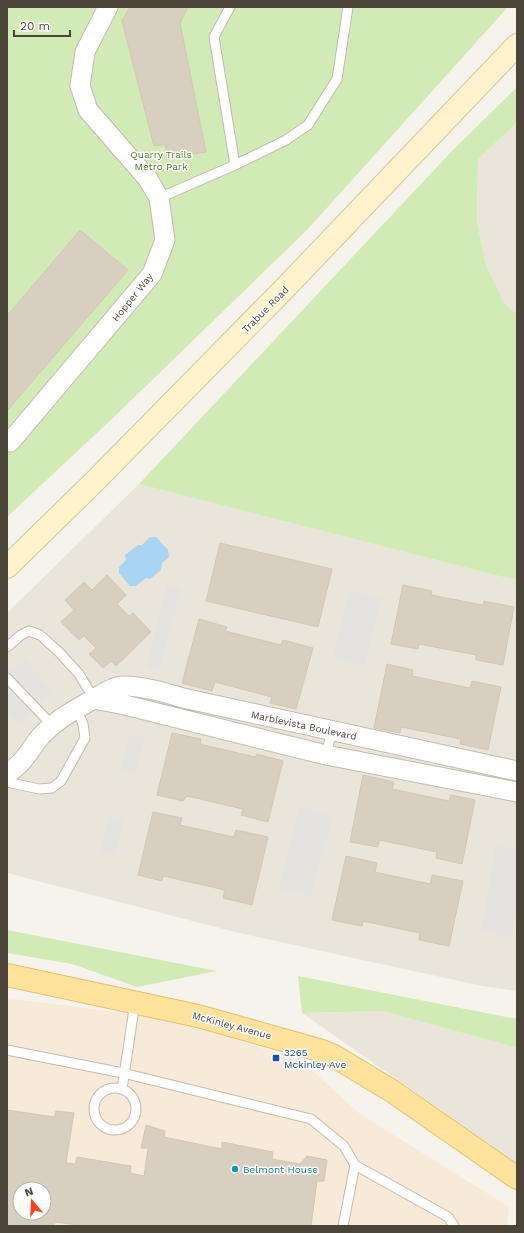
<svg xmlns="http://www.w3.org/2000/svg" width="524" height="1233" font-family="'Work Sans',sans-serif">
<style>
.residential{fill:#eae5da}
.commercial{fill:#f7ead8;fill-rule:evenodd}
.green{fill:#d2eab5}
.parking{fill:#e5e3e0}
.water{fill:#a9d4f2}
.building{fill:#d8cfc1;stroke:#d3c7b4;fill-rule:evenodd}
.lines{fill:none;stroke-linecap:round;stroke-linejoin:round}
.service-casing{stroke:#c2bbae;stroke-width:11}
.minor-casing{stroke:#c2bbae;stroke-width:21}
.secondary-casing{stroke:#d6c79b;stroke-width:24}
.primary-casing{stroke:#e6c16a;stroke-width:24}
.service{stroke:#fff;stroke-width:9}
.minor{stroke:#fff;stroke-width:19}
.secondary{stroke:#fff3cd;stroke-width:22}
.primary{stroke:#ffe39c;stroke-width:22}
.transit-dot{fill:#1a4fb4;stroke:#fff;stroke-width:1.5}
.culture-dot{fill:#0f9aa8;stroke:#fff;stroke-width:1.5}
.labels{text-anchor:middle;stroke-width:3;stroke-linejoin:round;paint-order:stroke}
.park-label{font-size:10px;fill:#4a7f2a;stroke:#fff}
.street-label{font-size:10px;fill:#4b4439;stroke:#fff}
.transit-label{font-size:10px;fill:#164399;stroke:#fff;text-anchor:start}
.culture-label{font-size:10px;fill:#0d838f;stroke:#fff;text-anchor:start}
</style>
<rect width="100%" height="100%" fill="#f6f3ec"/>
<path class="residential" d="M517 122V314L504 303 486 265 477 222 478 158Z
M139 484 503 577 517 579V991L482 986 239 933 7 873V613Z
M383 1011 517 1048V1163L302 1013Z"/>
<path class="commercial" d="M7 998 145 1016 218 1033 305 1064 360 1114 509 1207 507 1226H7ZM20 1189H44V1213H20Z"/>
<path class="green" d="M7 7H508L307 230 114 417 7 517Z
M517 87V122L478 159 477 222 486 265 504 303 517 314V579L503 577 139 484 452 151Z
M7 930 217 971 137 987 72 964 7 953Z
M298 976 517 1019V1048L383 1011 302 1013Z"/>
<path class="parking" d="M167 584 181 588 160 671 146 667Z
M350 590 381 598 364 666 333 659Z
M26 660 53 692 17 724 7 714V671Z
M130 734 145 739 135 776 120 772Z
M300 806 333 815 311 897 279 889Z
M108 817 123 820 115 856 100 853Z
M496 845 517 849V904L511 937 481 932Z"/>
<path class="water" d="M150 537H156L168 550 169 557 162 563 161 570 150 579 146 578 136 586H130L119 573V567L126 560 125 555 138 545H142Z"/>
<path class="building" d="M130 7H188L180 23 206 152 168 158 165 144 154 146 122 21Z
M80 230 128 270 7 411V316Z
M220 543 332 569 318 627 206 601Z
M107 575 126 595 117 604 129 616 133 613 151 632 116 666 111 661 103 668 89 654 96 648 84 636 79 640 61 622 74 610 65 600 84 582 92 590Z
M403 585 432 591 431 595 483 605 484 601 514 607 503 665 476 660V655L419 644 418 649 391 644Z
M199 619 227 627 225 631 281 645 283 640 313 648 296 709 270 703 272 697 215 682 212 691 182 683Z
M387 664 413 670 412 676 470 688 472 681 501 687 488 750 460 744 461 739 401 727 400 733 374 728Z
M172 733 201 739 200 744 255 757 257 754 283 761 268 822 241 815 243 809 187 796 183 801 157 795Z
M363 775 394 782 392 789 449 801 451 795 475 800 462 864 436 858 437 852 379 840 378 847 350 842Z
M153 812 182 818 180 825 234 837 236 830 268 837 252 905 223 898 225 890 163 876 162 881 138 875Z
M346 856 377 863 375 872 430 884 432 875 463 881 449 946 419 940 420 933 363 921 362 926 332 920Z
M7 1110 54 1117 56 1111 74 1113 66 1163 75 1164 77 1157 131 1166 130 1173 144 1176 148 1148H141L146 1125 165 1131 164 1137 222 1149V1142L273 1152 272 1159 300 1164 307 1156 327 1160 324 1181H317L311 1226H84L55 1222 54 1226H7ZM20 1189H44V1213H20Z"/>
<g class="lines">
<defs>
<path id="service" d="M230 7 214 37 235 165
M159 198 235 165 286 140 308 125 337 79 348 7
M7 647 21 635 29 631 40 635 59 652 79 674 94 699
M7 678 52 725
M326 755 332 731
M7 782 39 789 52 788 61 781 85 738 83 724 76 708
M7 1050 123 1073 311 1119 344 1146 355 1165 343 1226
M94 1109a21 21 0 1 1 42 0a21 21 0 1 1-42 0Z
M122 1089 135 1002
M355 1165 448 1217 454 1226"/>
<path id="minor" d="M10 442 152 274 165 240 159 198 148 179 88 110 80 86 85 52 108 7
M94 699 125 705 326 755 517 792
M7 773C23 765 30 749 41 736 57 719 74 710 94 699 103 694 113 686 124 686 141 686 167 693 183 698L517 771"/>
<path id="secondary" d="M7 567 94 482 286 287 517 45"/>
<path id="primary" d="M7 975 198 1016 319 1050 334 1056 392 1091 517 1178"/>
</defs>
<use href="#service" class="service-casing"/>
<use href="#minor" class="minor-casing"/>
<use href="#secondary" class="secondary-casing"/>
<use href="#primary" class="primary-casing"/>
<use href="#service" class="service"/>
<use href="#minor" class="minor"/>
<use href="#secondary" class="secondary"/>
<use href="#primary" class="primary"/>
</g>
<rect class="transit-dot" x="272" y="1054" width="8" height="8" rx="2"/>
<circle class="culture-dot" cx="235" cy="1169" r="4"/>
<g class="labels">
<g class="park-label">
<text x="161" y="158">Quarry Trails<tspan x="161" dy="12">Metro Park</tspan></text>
</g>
<g class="street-label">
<text transform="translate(132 297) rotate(-51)" y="4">Hopper Way</text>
<text transform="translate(265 309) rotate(-45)" y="4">Trabue Road</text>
<text transform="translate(304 725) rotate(12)" y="4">Marblevista Boulevard</text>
<text transform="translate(232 1025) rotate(15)" y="4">McKinley Avenue</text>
</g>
<g class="transit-label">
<text x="284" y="1056">3265<tspan x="284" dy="12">Mckinley Ave</tspan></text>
</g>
<g class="culture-label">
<text x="243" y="1173">Belmont House</text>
</g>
</g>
<rect width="524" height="1233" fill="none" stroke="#4b4439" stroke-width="16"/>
<g transform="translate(32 1201) rotate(341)"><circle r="19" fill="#ffffff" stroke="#b7b4b0"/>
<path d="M0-3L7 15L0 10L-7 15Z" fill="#fc3f1d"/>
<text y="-6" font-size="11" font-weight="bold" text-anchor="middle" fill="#4b4439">N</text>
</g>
<path d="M14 30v6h56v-6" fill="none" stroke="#4b4439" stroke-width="2"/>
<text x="20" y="30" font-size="12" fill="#4b4439" stroke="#ffffff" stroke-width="3" paint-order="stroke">20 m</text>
</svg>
